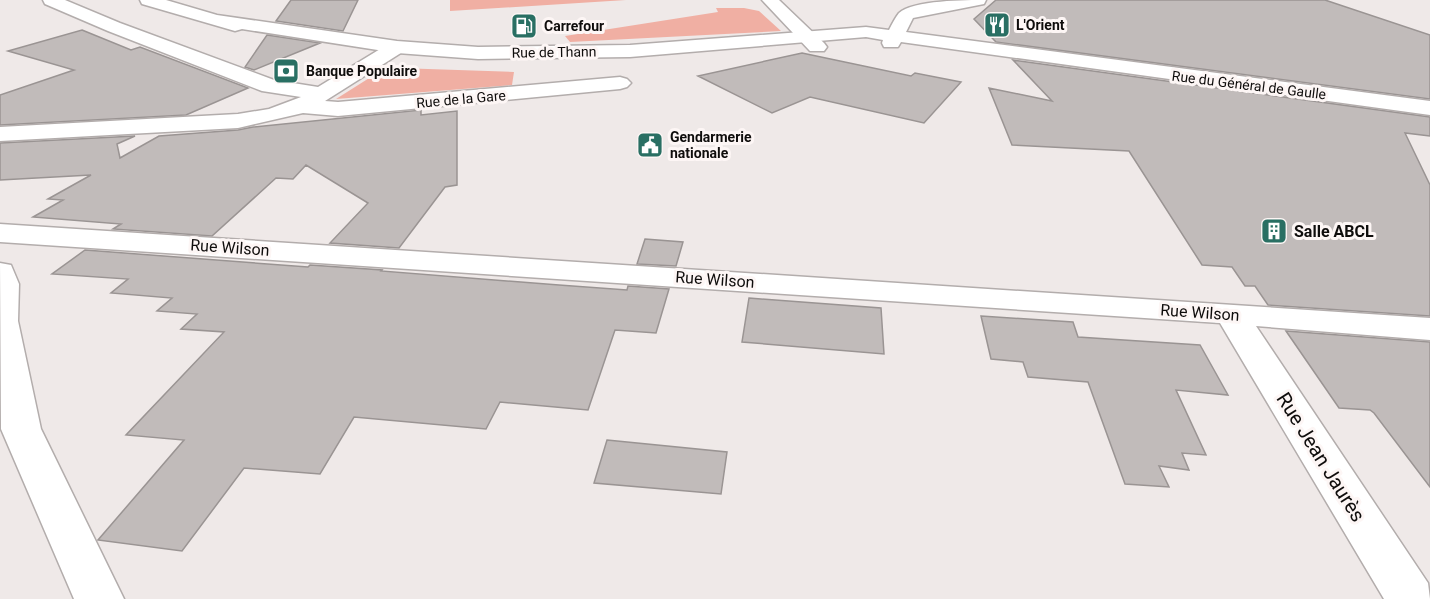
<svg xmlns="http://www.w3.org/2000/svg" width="1430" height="599" font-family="Roboto,sans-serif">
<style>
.green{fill:#f0afa3}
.building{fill:#c1bbba;stroke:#9a9493;stroke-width:1.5}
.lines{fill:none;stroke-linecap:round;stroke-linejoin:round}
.minor-casing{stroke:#b3adac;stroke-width:3}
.secondary-casing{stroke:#b3adac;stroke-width:3}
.minor{fill:#fff;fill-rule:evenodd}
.secondary{fill:#fff;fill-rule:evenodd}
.labels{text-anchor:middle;stroke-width:6;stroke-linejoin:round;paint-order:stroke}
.far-poi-label{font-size:14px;font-weight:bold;fill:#0f0d0c;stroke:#fdf6f5;text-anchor:start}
.far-street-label{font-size:14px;fill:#0f0d0c;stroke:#fdf6f5}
.poi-label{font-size:16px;font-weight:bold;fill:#0f0d0c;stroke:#fdf6f5;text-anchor:start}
.street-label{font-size:16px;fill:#0f0d0c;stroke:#fdf6f5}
.near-street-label{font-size:20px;fill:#0f0d0c;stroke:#fdf6f5}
</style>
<rect width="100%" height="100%" fill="#efe9e8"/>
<path class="green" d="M450 0H626L450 11Z
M716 8H744L759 11 781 31 570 42 565 36 718 12Z
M398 68 514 72 512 85 336 99 374 75Z"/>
<path class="building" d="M291 0H358L343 31 276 21Z
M996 0H1325L1430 35V99L996 42 974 19Z
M82 30 131 50 140 47 248 88 186 115 0 125V95L74 70 8 51Z
M267 35 320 43 254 70 245 67Z
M802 53 911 76 915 73 961 82 924 123 810 97 772 113 698 76Z
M1013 60 1430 117V136L1405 133 1430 185V316L1268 305 1255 286H1245L1232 267 1202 265 1129 151 1012 145 989 88 1052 101Z
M421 110V115L457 111V185L445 187 399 248 330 243 368 203 306 165 293 179 276 178 212 236 113 229 121 224 33 217 63 200 48 199 91 175 0 180V143L135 136 117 144 120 158 159 136 238 130 253 127Z
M645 239 683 242 676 266 637 264Z
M85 250 308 267 310 265 382 270 381 271 559 285 627 290 628 286 669 289 656 333 615 330 588 410 500 402 486 429 354 417 320 474 244 468 182 551 98 540 184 440 126 435 224 332 181 329 197 314 157 311 172 298 111 293 128 279 52 274Z
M749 298 881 308 884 354 742 342Z
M981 316 1073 322 1078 337 1200 345 1228 395 1176 390 1206 455 1182 453 1189 470 1159 466 1169 487 1125 484 1088 382 1028 377 1023 362 991 359Z
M1286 331 1430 342V487L1374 413 1370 410 1339 408Z
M607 440 727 452 721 494 594 483Z"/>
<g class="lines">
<defs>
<path id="minor" d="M43 0H65L120 23 274 80 318 87 390 43H404L407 47 404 51 325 101 338 102 620 77 627 79 631 83 627 87 620 89 338 116 303 113 238 128 0 141V127L238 114 269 109 301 97 262 91 108 31 45 4Z
M762 0H779L824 43 827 47 824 51H810Z
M0 224 1430 318V340L1256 326 1428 583 1430 599H1384L1220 323 0 242Z
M0 263 11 265 19 284 18 321 41 429 124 599H74L1 429Z"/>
<path id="secondary" d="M140 0H166L217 15 397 41 478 47 630 45 866 27 889 30C892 24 895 18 899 13 913 0 966 0 986 0L984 4 913 18 906 32 1430 101V115L901 42 898 47H884L882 43 883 40 866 37 630 57 478 59 397 53 242 29 235 31 142 4Z"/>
</defs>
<use href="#minor" class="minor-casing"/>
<use href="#secondary" class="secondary-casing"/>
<use href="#minor" class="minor"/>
<use href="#secondary" class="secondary"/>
</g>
<defs>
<symbol id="restaurant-square" viewBox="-11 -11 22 22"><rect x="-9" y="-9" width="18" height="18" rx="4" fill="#296f63" stroke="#fdf6f5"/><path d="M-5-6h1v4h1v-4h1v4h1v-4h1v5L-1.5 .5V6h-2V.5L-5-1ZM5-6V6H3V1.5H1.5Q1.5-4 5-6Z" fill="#fff"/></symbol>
<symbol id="fuel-square" viewBox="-11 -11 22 22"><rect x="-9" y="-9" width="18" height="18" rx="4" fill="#296f63" stroke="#fdf6f5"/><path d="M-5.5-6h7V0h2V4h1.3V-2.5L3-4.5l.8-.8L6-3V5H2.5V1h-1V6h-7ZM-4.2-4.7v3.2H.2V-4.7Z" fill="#fff"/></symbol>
<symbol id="bank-square" viewBox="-11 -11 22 22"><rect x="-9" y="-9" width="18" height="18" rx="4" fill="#296f63" stroke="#fdf6f5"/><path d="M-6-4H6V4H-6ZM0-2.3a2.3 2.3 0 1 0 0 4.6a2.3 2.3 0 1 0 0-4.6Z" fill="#fff"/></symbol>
<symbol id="civic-square" viewBox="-11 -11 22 22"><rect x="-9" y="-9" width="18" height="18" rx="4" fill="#296f63" stroke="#fdf6f5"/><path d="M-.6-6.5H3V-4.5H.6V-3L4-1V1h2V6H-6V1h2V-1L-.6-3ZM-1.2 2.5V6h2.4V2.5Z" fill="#fff"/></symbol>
<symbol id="building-square" viewBox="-11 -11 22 22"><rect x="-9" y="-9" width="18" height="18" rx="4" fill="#296f63" stroke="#fdf6f5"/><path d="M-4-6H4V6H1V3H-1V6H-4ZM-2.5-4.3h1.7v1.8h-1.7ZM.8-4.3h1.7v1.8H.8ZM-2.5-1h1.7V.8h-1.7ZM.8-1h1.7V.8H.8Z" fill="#fff"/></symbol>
</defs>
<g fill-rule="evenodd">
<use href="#restaurant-square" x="982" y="10" width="30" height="30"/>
<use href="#fuel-square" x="509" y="11" width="30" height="30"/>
<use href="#bank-square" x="271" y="56" width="30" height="30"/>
<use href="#civic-square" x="635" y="130" width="30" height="30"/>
<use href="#building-square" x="1259" y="216" width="30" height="30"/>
</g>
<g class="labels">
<g class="far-poi-label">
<text x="1016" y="30">L'Orient</text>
<text x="544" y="31">Carrefour</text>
<text x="306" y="76">Banque Populaire</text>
<text x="670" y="142">Gendarmerie<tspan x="670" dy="16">nationale</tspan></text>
</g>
<g class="far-street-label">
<text transform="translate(554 52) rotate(-1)" y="5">Rue de Thann</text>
<text transform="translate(1249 85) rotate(7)" y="5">Rue du Général de Gaulle</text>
<text transform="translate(461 99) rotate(-5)" y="5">Rue de la Gare</text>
</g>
<g class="poi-label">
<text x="1294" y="237">Salle ABCL</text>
</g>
<g class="street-label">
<text transform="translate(230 247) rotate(4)" y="6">Rue Wilson</text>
<text transform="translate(715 279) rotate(4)" y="6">Rue Wilson</text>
<text transform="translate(1200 312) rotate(4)" y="6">Rue Wilson</text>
</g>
<g class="near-street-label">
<text transform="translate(1321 457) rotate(58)" y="7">Rue Jean Jaurès</text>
</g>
</g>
</svg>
